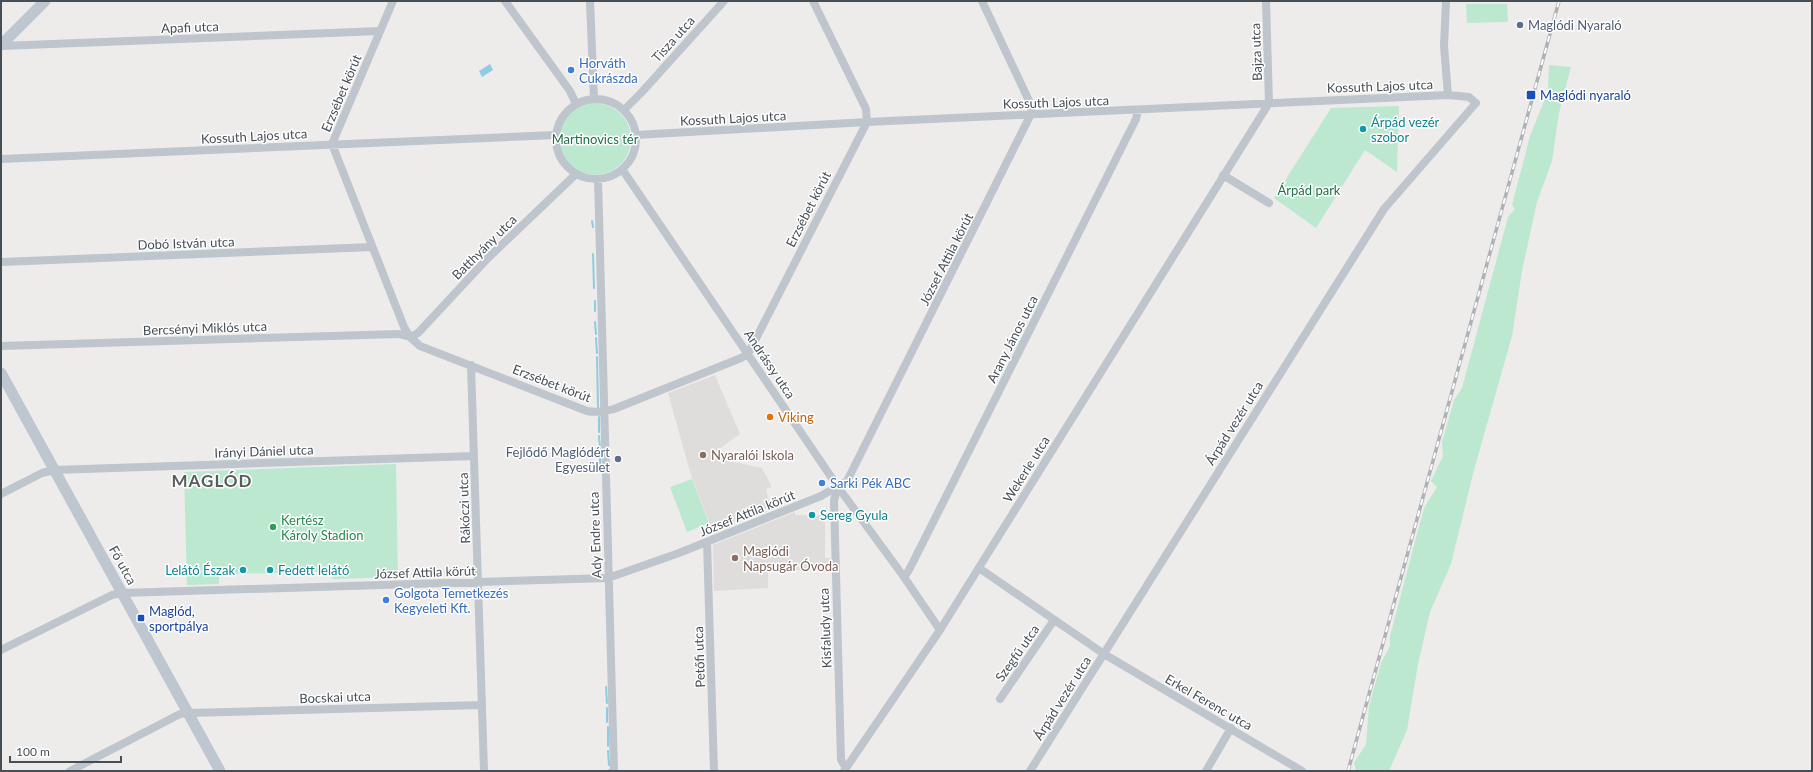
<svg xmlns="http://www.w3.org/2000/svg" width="1813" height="772" font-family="Lato,sans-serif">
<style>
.education{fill:#dfdddc}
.green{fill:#bde8d0}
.water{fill:#8fcce1}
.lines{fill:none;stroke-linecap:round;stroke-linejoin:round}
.stream{stroke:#8fcce1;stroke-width:2}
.minor{stroke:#bec5cc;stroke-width:8}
.secondary{stroke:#bec6d0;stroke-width:11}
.rail-casing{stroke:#aeb1b5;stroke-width:3.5}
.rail{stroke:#fff;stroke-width:2;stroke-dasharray:6;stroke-linecap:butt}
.service-dot{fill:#5c6f8a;stroke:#fff;stroke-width:1.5}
.shop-dot{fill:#3f7fe0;stroke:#fff;stroke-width:1.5}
.transit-dot{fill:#1a4fb4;stroke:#fff;stroke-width:1.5}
.culture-dot{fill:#0f9aa8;stroke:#fff;stroke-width:1.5}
.food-dot{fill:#e8710a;stroke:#fff;stroke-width:1.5}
.education-dot{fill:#8d6e63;stroke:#fff;stroke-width:1.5}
.leisure-dot{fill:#2e9e5b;stroke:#fff;stroke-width:1.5}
.labels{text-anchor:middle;stroke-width:3;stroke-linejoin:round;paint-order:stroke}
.service-label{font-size:13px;fill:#4e5e75;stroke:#fff;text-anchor:start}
.street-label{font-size:13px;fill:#464e56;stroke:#fff}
.shop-label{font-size:13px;fill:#366cbe;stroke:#fff;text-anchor:start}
.transit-label{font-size:13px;fill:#164399;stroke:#fff;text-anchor:start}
.culture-label{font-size:13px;fill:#0d838f;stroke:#fff;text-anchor:start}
.park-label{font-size:13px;fill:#206f4b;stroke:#fff}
.food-label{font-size:13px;fill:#c56008;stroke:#fff;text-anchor:start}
.education-label{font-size:13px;fill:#785e54;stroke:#fff;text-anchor:start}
.leisure-label{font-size:13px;fill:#27864d;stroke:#fff;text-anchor:start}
.district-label{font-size:17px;font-weight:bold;letter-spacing:1px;fill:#595c5f;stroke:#fff}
</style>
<rect width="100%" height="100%" fill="#eeebeb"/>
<path class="education" d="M715 375 740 434 718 450 721 459 762 468 772 487 766 489 771 507 712 530 690 472 668 393Z
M795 512V515H825V558H831V569L768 571V588L714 591 713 545Z"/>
<path class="green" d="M1466 4H1507L1508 22 1467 23Z
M1549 65 1571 67 1559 113 1552 161 1537 202 1522 271 1512 336 1474 470 1451 564 1430 612 1418 664 1407 730 1389 771H1356L1354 763 1366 744 1369 706 1381 663 1390 646V636L1424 508 1437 487 1431 481 1443 456 1442 442 1454 400 1462 388 1508 217 1515 209 1512 205 1530 136 1548 91Z
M559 139a36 36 0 1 1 72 0a36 36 0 1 1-72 0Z
M1399 106 1397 172 1365 150 1316 228 1274 198 1331 108Z
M396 464 398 577 333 579 331 572 219 574V584L187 585 184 472Z
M692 479 709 523 687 532 670 487Z"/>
<path class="water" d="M490 64 493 70 482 77 479 71Z"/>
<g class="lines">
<path class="stream" d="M592 221 593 227
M593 254 594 288
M595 301V311
M595 322 596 334
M596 338 597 353
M597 357 598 409
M599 417V432
M599 436 600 448
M600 453V468
M606 687 607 703
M607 708V722
M608 727V746
M608 751 609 765
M609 770V771"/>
<path class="minor" d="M393 1 332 144 404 327 410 337 420 346 587 411C597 413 604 412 614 409L741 358 748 354 867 122 866 109 813 1
M505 1 570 91 576 104
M590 1 594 99
M1446 1 1444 46 1448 95
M1 46 380 31
M556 139a40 40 0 1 1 80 0a40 40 0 1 1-80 0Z
M624 110 641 93 724 1
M636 135 867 122 1448 95 1469 97 1476 103 1384 209 1030 771
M1 159 556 135
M622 169 838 487 904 577 940 630
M1223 175 1269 203
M598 179 614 771
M1 262 372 247
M1 346 399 334 410 337 418 333 487 259 576 174
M471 365 484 771
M838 487 834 500 841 760 846 768
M1 494 42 473 54 470 474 456
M707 542 714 771
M979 568 1104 654 1302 771
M904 577 909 570 1136 119 1138 110
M1 650 112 595 122 593 608 578 679 553 821 496 847 481 1031 114V105L982 1
M1000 699 1054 620
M70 771 180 714 188 713 482 705
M844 771 940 630 1269 103 1266 1
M1206 771 1231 728"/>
<path class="secondary" d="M1 45 45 1
M1 373 220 771"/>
<defs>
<path id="rail" d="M1348 771 1559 1"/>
</defs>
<use href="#rail" class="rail-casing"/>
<use href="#rail" class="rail"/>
</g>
<g class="service-dot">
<circle cx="1520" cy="25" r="4"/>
<circle cx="618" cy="459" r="4"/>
</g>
<g class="shop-dot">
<circle cx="571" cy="70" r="4"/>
<circle cx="822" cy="483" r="4"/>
<circle cx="386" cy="600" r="4"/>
</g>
<g class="transit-dot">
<rect x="1526" y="90" width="10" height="10" rx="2"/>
<rect x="137" y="614" width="8" height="8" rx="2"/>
</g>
<g class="culture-dot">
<circle cx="1363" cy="129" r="4"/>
<circle cx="812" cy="515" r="4"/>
<circle cx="243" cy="570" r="4"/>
<circle cx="270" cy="570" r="4"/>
</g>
<circle class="food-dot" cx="770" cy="417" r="4"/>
<g class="education-dot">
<circle cx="703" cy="455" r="4"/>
<circle cx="735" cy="558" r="4"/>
</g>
<circle class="leisure-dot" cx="273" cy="527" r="4"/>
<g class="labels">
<g class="service-label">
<text x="1528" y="30">Maglódi Nyaraló</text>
<text x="610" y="457" text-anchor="end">Fejlődő Maglódért<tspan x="610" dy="15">Egyesület</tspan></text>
</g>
<g class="street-label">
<text transform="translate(190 27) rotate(-2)" y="5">Apafi utca</text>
<text transform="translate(673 39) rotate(-48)" y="5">Tisza utca</text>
<text transform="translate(1256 52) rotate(-92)" y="5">Bajza utca</text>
<text transform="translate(1380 86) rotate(-2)" y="5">Kossuth Lajos utca</text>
<text transform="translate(341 93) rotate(-67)" y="5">Erzsébet körút</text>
<text transform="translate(1056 102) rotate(-2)" y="5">Kossuth Lajos utca</text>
<text transform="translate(733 118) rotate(-3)" y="5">Kossuth Lajos utca</text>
<text transform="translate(254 136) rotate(-3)" y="5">Kossuth Lajos utca</text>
<text transform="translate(808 209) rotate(-63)" y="5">Erzsébet körút</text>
<text transform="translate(186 243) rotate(-2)" y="5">Dobó István utca</text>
<text transform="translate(484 247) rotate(-45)" y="5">Batthyány utca</text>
<text transform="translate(946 259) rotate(-63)" y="5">József Attila körút</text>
<text transform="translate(205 328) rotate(-2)" y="5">Bercsényi Miklós utca</text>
<text transform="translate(1012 339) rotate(-63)" y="5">Arany János utca</text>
<text transform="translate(770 364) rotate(56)" y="5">Andrássy utca</text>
<text transform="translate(552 383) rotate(21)" y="5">Erzsébet körút</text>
<text transform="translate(1234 423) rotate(-58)" y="5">Árpád vezér utca</text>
<text transform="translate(264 451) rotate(-2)" y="5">Irányi Dániel utca</text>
<text transform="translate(1026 469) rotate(-58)" y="5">Wekerle utca</text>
<text transform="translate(464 508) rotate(-92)" y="5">Rákóczi utca</text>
<text transform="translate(747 513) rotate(-22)" y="5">József Attila körút</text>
<text transform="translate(595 535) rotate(-92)" y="5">Ady Endre utca</text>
<text transform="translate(123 565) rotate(61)" y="5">Fő utca</text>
<text transform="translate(425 572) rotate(-2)" y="5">József Attila körút</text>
<text transform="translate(825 628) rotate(-92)" y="5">Kisfaludy utca</text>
<text transform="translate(1017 653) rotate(-55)" y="5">Szegfű utca</text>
<text transform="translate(699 657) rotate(-92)" y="5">Petőfi utca</text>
<text transform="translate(335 697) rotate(-2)" y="5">Bocskai utca</text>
<text transform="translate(1062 698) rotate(-58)" y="5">Árpád vezér utca</text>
<text transform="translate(1209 702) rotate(30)" y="5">Erkel Ferenc utca</text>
</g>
<g class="shop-label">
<text x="579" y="68">Horváth<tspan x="579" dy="15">Cukrászda</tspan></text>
<text x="830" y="488">Sarki Pék ABC</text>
<text x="394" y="598">Golgota Temetkezés<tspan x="394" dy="15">Kegyeleti Kft.</tspan></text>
</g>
<g class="transit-label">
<text x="1540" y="100">Maglódi nyaraló</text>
<text x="149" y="616">Maglód,<tspan x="149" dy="15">sportpálya</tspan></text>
</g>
<g class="culture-label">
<text x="1371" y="127">Árpád vezér<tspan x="1371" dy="15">szobor</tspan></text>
<text x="820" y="520">Sereg Gyula</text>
<text x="235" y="575" text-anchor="end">Lelátó Észak</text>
<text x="278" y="575">Fedett lelátó</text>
</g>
<g class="park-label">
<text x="595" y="144">Martinovics tér</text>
<text x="1309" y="195">Árpád park</text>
</g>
<g class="food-label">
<text x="778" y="422">Viking</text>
</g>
<g class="education-label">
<text x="711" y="460">Nyaralói Iskola</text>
<text x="743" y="556">Maglódi<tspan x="743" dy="15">Napsugár Óvoda</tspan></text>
</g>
<g class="leisure-label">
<text x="281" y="525">Kertész<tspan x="281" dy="15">Károly Stadion</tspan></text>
</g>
<g class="district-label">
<text x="212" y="487">MAGLÓD</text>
</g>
</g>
<rect width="1813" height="772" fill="none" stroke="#464e56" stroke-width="4"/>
<path d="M10 756v6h111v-6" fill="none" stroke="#464e56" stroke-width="2"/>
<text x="16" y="756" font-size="12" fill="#464e56" stroke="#ffffff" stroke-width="3" paint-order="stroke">100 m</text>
</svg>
